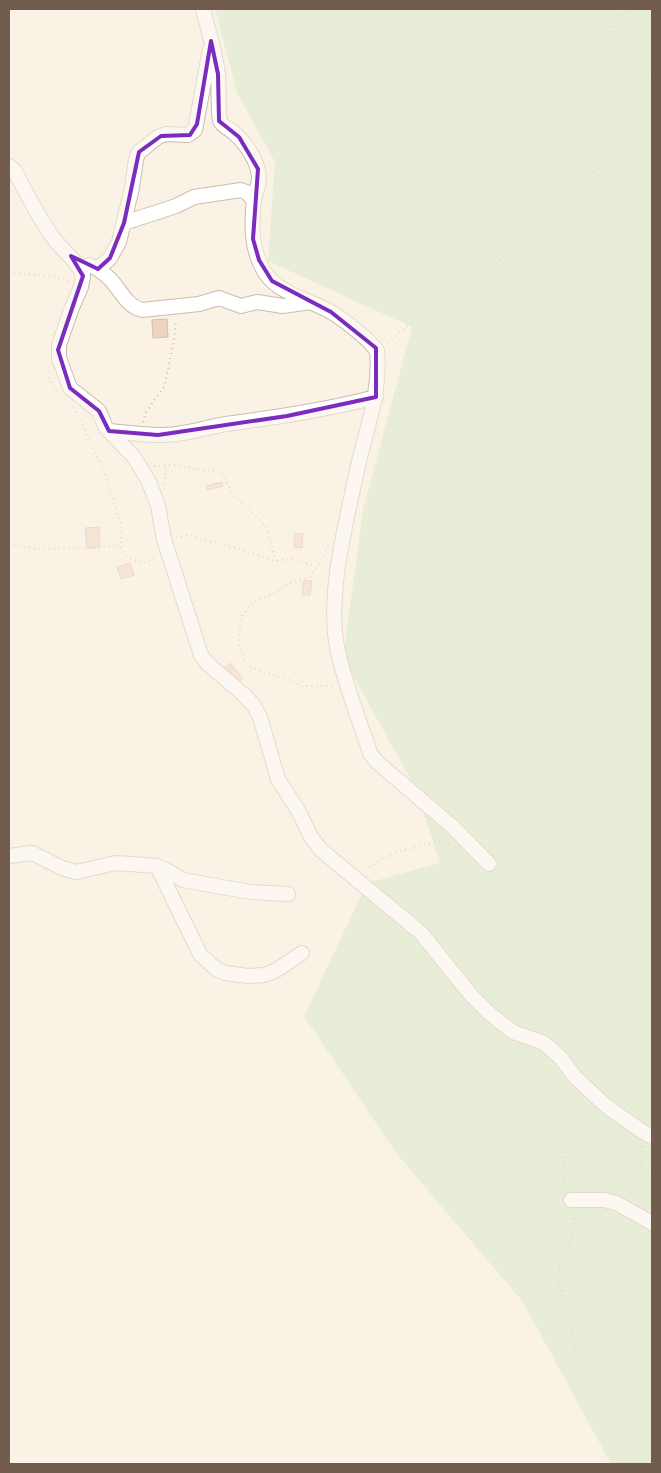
<svg xmlns="http://www.w3.org/2000/svg" width="661" height="1473" font-family="Montserrat,sans-serif">
<style>
.green{fill:#d0e7c5}
.building{fill:#edd5bf;stroke:#dfbca1}
.lines{fill:none;stroke-linecap:round;stroke-linejoin:round}
.minor-casing{stroke:#cbbcad;stroke-width:16}
.path{stroke:#d2b8a3;stroke-width:2;stroke-dasharray:1 4;stroke-linecap:butt}
.minor{stroke:#fff;stroke-width:14}
.marked{fill:none;stroke:#7b2cbf;stroke-width:4;stroke-linejoin:round}
</style>
<rect width="100%" height="100%" fill="#faf3e5"/>
<path class="green" d="M215 9H652V1464H611L523 1302 396 1153 304 1016 367 883 440 863 416 789 343 658 363 510 412 327 268 261 275 162 237 93Z"/>
<path class="building" d="M167 319 168 337 153 338 152 320Z
M222 482 223 486 207 490 206 486Z
M99 527 100 547 87 548 85 528Z
M295 533 303 534 302 548 294 547Z
M130 563 134 575 121 579 117 567Z
M304 580 312 581 310 595H302Z
M230 663 243 678 235 685 222 670Z"/>
<g class="lines">
<defs>
<path id="minor" d="M203 9C208 31 216 53 218 75 219 84 218 115 220 121 222 126 230 129 234 133 246 143 259 163 259 178 259 186 255 193 254 200 251 225 251 252 266 274 280 294 310 300 331 312 343 319 369 339 377 351 381 392 366 430 357 470 346 524 327 593 337 647 344 683 359 718 370 753L378 763 453 827 489 864
M9 166 15 171C27 195 39 218 54 239 64 252 77 260 83 276L81 287 71 310 59 345V358L70 388 99 411 106 428 134 457 149 482 158 506 164 539 201 655 207 663 244 695 254 706 260 717 278 779 299 812 311 837 321 850 421 933 471 995 489 1013 513 1032 544 1043 561 1058 575 1077 605 1105 640 1130 652 1137
M124 223 176 206 194 197 241 190 246 192 254 200
M89 265C97 268 104 273 110 279 120 289 127 307 142 310L199 304 219 298 241 306 257 302 283 306 310 302
M98 269 110 258 119 242 132 188 136 159 139 152 158 137 166 134 188 135 195 130 210 49
M109 431C125 432 142 435 158 435 181 436 203 428 226 424 278 417 325 410 376 397
M9 856 32 853 62 868 76 872 116 863 157 866 166 870 183 880 250 892 288 894
M157 866 200 954 216 969 225 973 248 976 264 975 275 971 302 953
M571 1200H604L616 1203 652 1223"/>
</defs>
<use href="#minor" class="minor-casing"/>
<path class="path" d="M629 9C625 12 620 15 616 19 606 31 604 57 619 66 629 73 642 75 652 81
M9 273 52 276 69 281
M388 343 406 327 431 314 468 280 520 248 533 237 553 209 601 166 619 159 652 152
M48 367 49 379 57 391
M73 407 79 417 94 452 105 472 122 530 121 546 124 553 128 558 143 563 155 557
M143 422 146 412 164 387 174 341 176 320
M154 466 177 465 205 471 215 470 222 473 233 495 265 525 276 561
M165 484 166 467
M176 537 188 535 236 548 275 561 293 559 316 566
M9 544 38 549 93 548 121 545
M328 546 320 563 309 577 289 583 277 592 254 602 242 616 239 635 240 646 246 664 258 670 287 679 302 686H333
M365 870 391 854 430 843 444 842 453 846
M642 1146V1166L652 1180
M567 1187C553 1149 578 1141 592 1111
M575 1213 569 1246 560 1266 559 1281 575 1347 577 1371"/>
<use href="#minor" class="minor"/>
</g>
<path d="M0 0H661V1473H0ZM211 41 218 74 219 121 239 137 258 169 253 239 259 260 272 281 331 312 376 348V397L287 416 158 435 109 431 99 411 70 388 58 350 83 276 71 256 98 269 110 258 124 223 139 152 161 136 190 135 197 124Z" fill="#faf3e5" fill-opacity=".55" fill-rule="evenodd"/>
<path class="marked" d="M211 41 218 74 219 121 239 137 258 169 253 239 259 260 272 281 331 312 376 348V397L287 416 158 435 109 431 99 411 70 388 58 350 83 276 71 256 98 269 110 258 124 223 139 152 161 136 190 135 197 124Z"/>
<rect width="661" height="1473" fill="none" stroke="#715c4d" stroke-width="20"/>
</svg>
